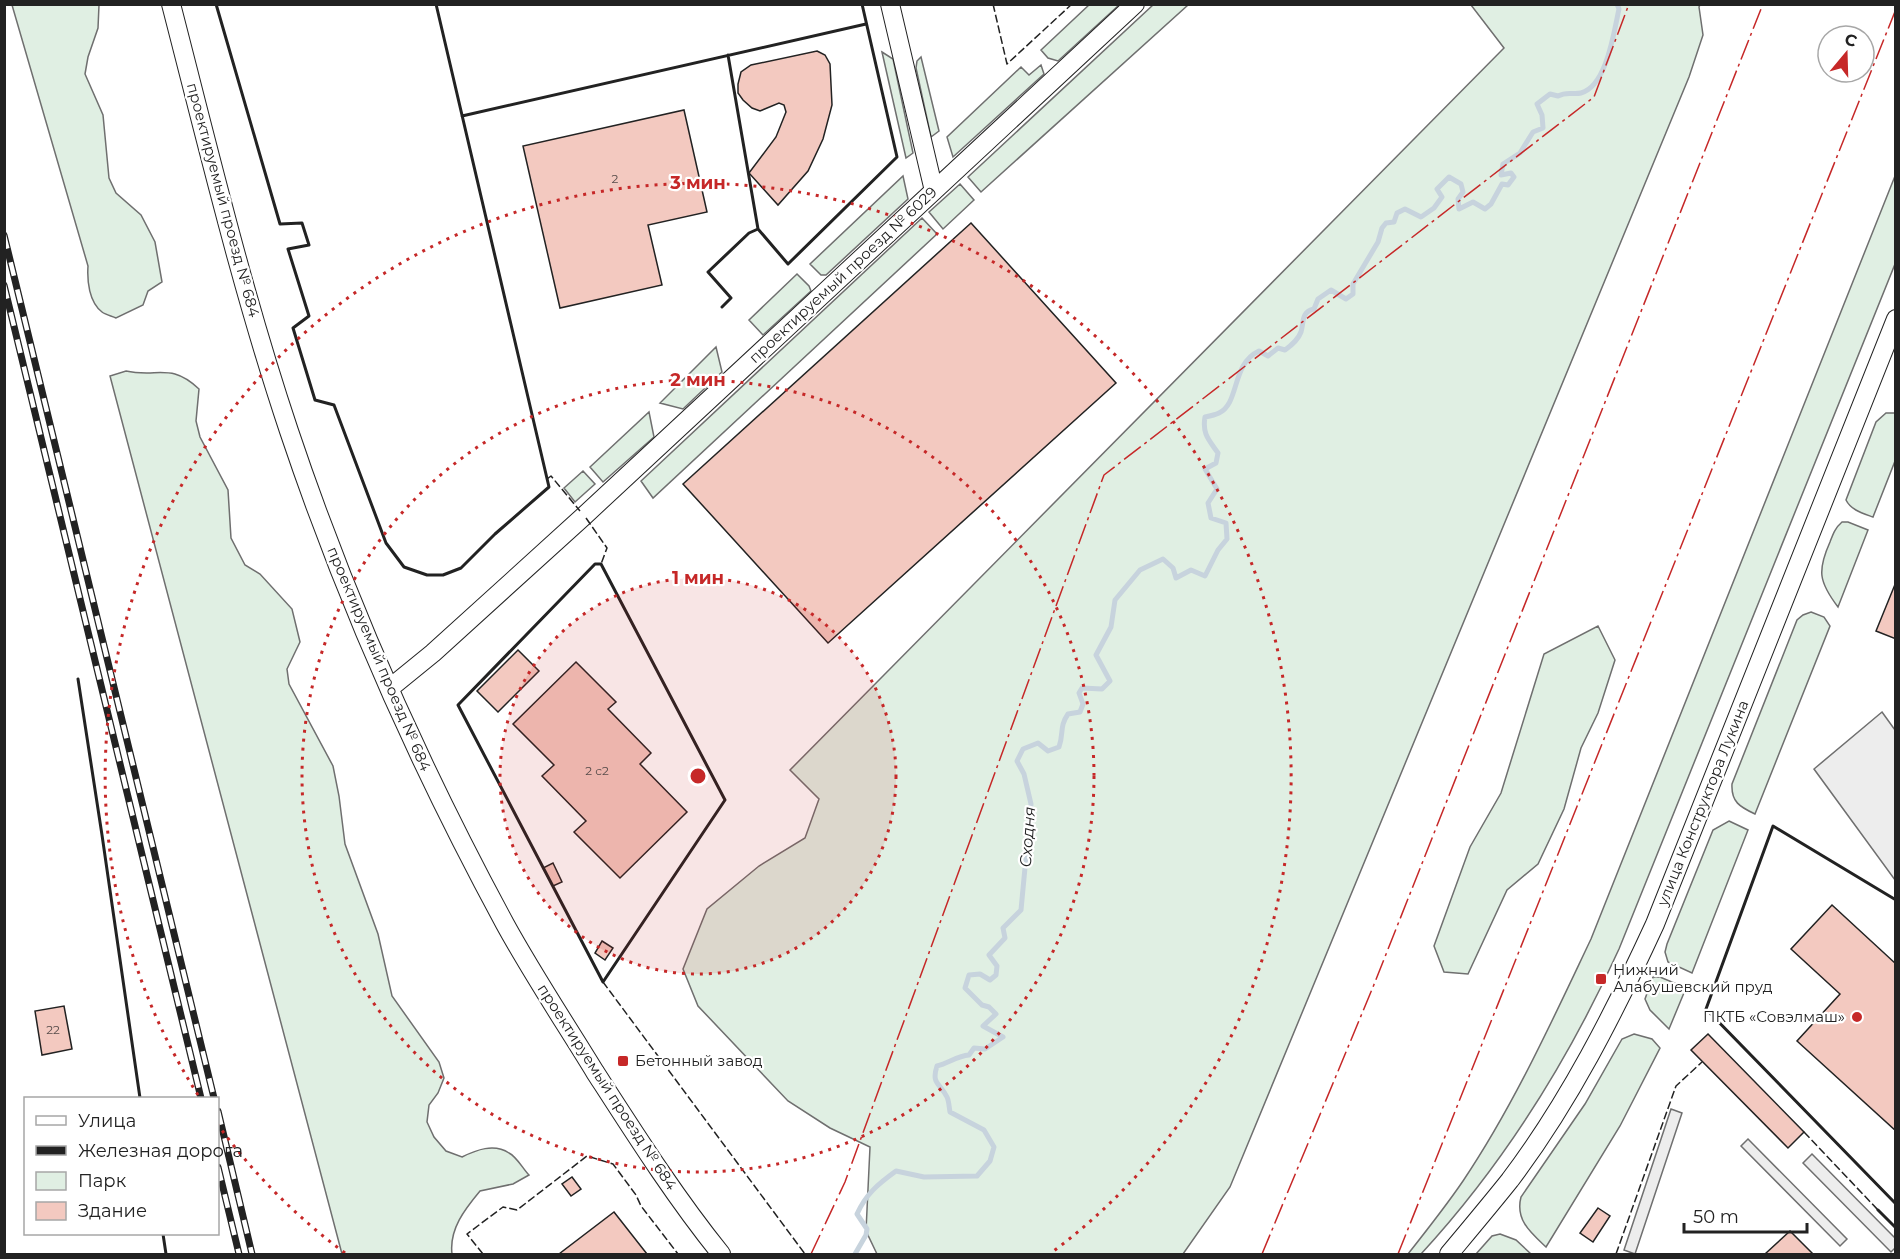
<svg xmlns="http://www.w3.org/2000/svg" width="1900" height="1259" font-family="Montserrat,sans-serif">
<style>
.green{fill:#e0efe3;stroke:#6f6f6f;stroke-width:1.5}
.parking{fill:#ededed;stroke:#6f6f6f;stroke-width:1.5}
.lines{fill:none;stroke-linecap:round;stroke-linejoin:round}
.stream{stroke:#c7d3dd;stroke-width:5}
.building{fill:#f3c9c0;stroke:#222;stroke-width:1.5}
.minor-casing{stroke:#222;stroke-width:20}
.minor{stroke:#fff;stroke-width:18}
.rail-casing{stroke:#222;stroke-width:7}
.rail{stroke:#fff;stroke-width:4.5;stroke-dasharray:14;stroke-linecap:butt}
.fence{stroke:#222;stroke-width:1.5;stroke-dasharray:8 3;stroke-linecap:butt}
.wall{stroke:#222;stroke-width:3}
.power{stroke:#c62828;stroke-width:1.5;stroke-dasharray:21 4.5 3 4.5;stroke-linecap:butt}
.ring{fill:none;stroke:#c62828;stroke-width:3;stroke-dasharray:3 6}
.poi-dot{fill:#c62828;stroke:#fff;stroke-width:2}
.labels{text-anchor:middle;stroke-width:4.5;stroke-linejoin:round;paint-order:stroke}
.number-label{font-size:12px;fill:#564c4a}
.street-label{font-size:15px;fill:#222;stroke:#fff}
.poi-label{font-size:15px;fill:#222;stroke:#fff;text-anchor:start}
.water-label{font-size:16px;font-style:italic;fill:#222;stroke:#fff}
.centre{fill:#c62828;stroke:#fff;stroke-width:3}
.ring-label{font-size:18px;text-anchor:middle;font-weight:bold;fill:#c62828;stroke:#fff;stroke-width:4.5;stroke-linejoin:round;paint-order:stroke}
</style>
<rect width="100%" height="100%" fill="#fff"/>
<path class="green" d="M1090 4 1119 5 1058 61 1048 58 1041 50Z
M12 5H99L98 28 88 57 85 74 103 115 109 178 116 193 141 215 155 242 162 282 148 291 143 305 116 318C112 316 106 315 102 312 89 302 87 281 88 266Z
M1153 5H1188L981 192 968 177Z
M1471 5H1700L1699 7 1703 35 1689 77 1230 1187 1183 1254H877L866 1231 870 1147 830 1128 788 1101 698 1006 683 969 707 909 759 866 805 838 819 799 790 770 1504 48Z
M882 52 893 59 913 153 906 158Z
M921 57 939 131 931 137 916 68 917 61Z
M1041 65 1044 74 953 157 947 137 1021 67 1029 75Z
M903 176 908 199 826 275H821L810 264Z
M1895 176V264L1619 949C1569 1059 1503 1165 1421 1254H1408C1427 1230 1446 1206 1463 1181 1514 1105 1552 1021 1591 939Z
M960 184 974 200 943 229 929 212Z
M922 218 937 234 653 498 641 481Z
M797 274 809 286 811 291 763 335 749 320Z
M716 347 722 372 683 409 660 403Z
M126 371C158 378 170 362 199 389L196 421 200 437 228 490 231 538 245 565 260 574 292 609 300 642 287 669 289 684 333 766 339 796 345 844 378 934 392 996 439 1062 444 1078 438 1093 429 1105 427 1122 434 1137 446 1151 462 1157C476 1150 494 1143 509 1153 517 1157 523 1169 529 1175L513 1184 480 1191C465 1209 449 1229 452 1254H342L110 376Z
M649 412 654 437 603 482 590 467Z
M1886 413H1895V461L1873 517C1862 513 1851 510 1846 500L1876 422Z
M583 471 595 484 575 502 564 488Z
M1842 522H1848L1868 530 1838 607C1819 582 1817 571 1830 542 1833 534 1835 528 1842 522Z
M1811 612 1824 617 1830 626 1755 814C1740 807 1731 802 1732 784L1797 620 1803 615Z
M1598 626 1615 660 1598 713 1581 748 1564 809 1538 864 1507 890 1468 974 1444 972 1434 946 1470 847 1501 793 1544 654Z
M1729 821 1748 830 1692 973 1668 962 1665 952 1667 944 1713 830Z
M1653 977H1660L1686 988 1669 1029 1650 1010 1645 999Z
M1634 1034 1652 1039 1660 1048 1620 1126 1546 1247C1531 1233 1515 1220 1521 1197L1585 1104 1622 1039Z
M1500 1234 1516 1240 1531 1254H1476L1492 1236Z"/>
<path class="parking" d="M1882 712 1895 730V880L1814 769Z
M1671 1109 1682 1113 1635 1254 1624 1250Z
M1748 1139 1847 1239 1840 1246 1741 1146Z
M1812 1154 1895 1238V1248L1891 1252 1803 1163Z"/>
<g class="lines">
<path class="stream" d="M855 1254 866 1235 867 1229 857 1214C866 1194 878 1184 896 1171L924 1177 977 1176 990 1161 994 1147 984 1130 950 1112C949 1107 949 1101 947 1097 940 1083 931 1084 937 1066 949 1063 957 1056 969 1055L974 1048 985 1049 1003 1037 983 1026 996 1014 989 1007 982 1005 965 988 969 975 980 974 990 980 996 975 997 966 989 955 1005 938 1003 928 1021 910 1031 804 1024 774 1017 761 1023 749 1038 743 1048 751 1059 747C1064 733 1059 727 1068 714L1080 712 1083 704 1079 693 1082 688 1102 689 1110 681 1096 655 1111 627 1115 600 1140 570 1163 559 1173 568 1176 578 1191 570 1205 576 1218 550 1227 539 1226 523 1211 518 1208 503 1217 489 1205 469 1216 463 1218 453C1209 440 1202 434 1205 417 1210 416 1215 415 1219 413 1240 403 1231 364 1259 351L1268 356 1278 348 1285 350C1292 345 1298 340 1301 332 1304 322 1301 312 1314 309L1318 299 1331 290 1346 299 1353 294V284L1378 242 1382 228 1386 223 1394 222 1397 213 1405 209 1421 217 1434 208 1442 197 1437 189 1449 177 1461 184 1463 192 1458 199 1459 209 1473 202 1485 209 1491 204 1502 184 1508 185 1514 177 1511 173 1501 175 1503 164 1520 153 1533 132 1543 128 1542 115 1537 104 1550 94 1558 96C1567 91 1573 95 1581 93 1607 86 1614 31 1619 9L1617 4"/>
</g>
<path class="building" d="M817 51 825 55 830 64 832 105 823 139 808 171 778 205 749 173 776 137 786 112 784 105 779 103 760 111 752 108 743 100 738 93V84L741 72 751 65Z
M684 110 707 212 648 225 662 285 560 308 523 146Z
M971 223 1116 383 828 643 683 484Z
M1896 582V639L1876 631Z
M518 650 539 671 498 712 477 691Z
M576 662 616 702 608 709 651 753 640 764 687 812 620 878 574 832 586 821 542 776 554 765 513 724Z
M553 863 562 882 553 886 543 868Z
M1832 905 1896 964V1131L1797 1041 1840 994 1791 949Z
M602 941 613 948 605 960 595 953Z
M64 1006 72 1049 42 1055 35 1011Z
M1708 1034 1804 1132 1788 1148 1691 1050Z
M572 1177 581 1189 571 1196 562 1184Z
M1598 1208 1610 1216 1593 1242 1580 1233Z
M614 1212 647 1254H559Z
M1790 1231 1813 1254H1765Z"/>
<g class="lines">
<defs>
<path id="minor" d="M171 4C208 147 242 291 289 431 346 601 420 767 505 924 533 975 565 1023 595 1072 635 1134 675 1197 721 1254
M890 4 934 191
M390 688 433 653 584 516 1135 4
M1449 1254C1469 1230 1490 1205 1510 1180 1569 1102 1614 1013 1655 924L1896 319"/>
</defs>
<use href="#minor" class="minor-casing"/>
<use href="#minor" class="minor"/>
<defs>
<path id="rail" d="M4 235 214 1098
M4 285 201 1098
M218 1111 252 1254
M218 1167 239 1254"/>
</defs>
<use href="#rail" class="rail-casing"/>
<use href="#rail" class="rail"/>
<path class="fence" d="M993 4 1007 64 1072 4
M547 479 551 476 580 511
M586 518 607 548 601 564 725 800 603 982 805 1254
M1804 1132 1878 1210
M483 1254 467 1234 503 1207 517 1210 587 1156 613 1164 636 1195 641 1206 678 1254
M1616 1254 1676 1086 1702 1062"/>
<path class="wall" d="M216 4 280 224 302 223 309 245 288 249 309 316 293 328 315 400 334 405 386 543 404 567 427 575H443L461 568 495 534 549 487 436 4
M728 55 758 229 788 264 897 157 862 4
M462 116 866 24
M722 307 731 298 708 272 749 233 758 229
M595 564H601L725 800 603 982 458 705Z
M78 679 102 835 140 1098
M1896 900 1773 826 1706 1009 1896 1204
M1878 1210 1896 1228
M163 1234 166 1254"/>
<path class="power" d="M811 1254 845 1182 1104 475 1594 97 1629 4
M1262 1254 1373 987 1763 4
M1398 1254 1896 9"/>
</g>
<circle cx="698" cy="776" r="198" fill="#c62828" fill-opacity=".12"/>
<g class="ring">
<circle cx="698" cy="776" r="198"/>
<circle cx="698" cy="776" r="396"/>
<path d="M345 1253A593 593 0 0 1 218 1125M198 1095A593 593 0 1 1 1051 1253"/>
</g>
<g class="poi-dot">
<rect x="1595" y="973" width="12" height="12" rx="3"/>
<circle cx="1857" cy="1017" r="6"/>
<rect x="617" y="1055" width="12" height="12" rx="3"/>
</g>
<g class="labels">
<g class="number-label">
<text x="615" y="183">2</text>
<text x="597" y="775">2 с2</text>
<text x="53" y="1034">22</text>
</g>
<g class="street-label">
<text transform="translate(223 200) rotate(75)" y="5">проектируемый проезд № 684</text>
<text transform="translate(843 275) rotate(-43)" y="5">проектируемый проезд № 6029</text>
<text transform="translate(379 659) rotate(67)" y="5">проектируемый проезд № 684</text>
<text transform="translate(1703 803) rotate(-68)" y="5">улица Конструктора Лукина</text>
<text transform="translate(607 1087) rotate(57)" y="5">проектируемый проезд № 684</text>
</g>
<g class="poi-label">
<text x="1613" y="975">Нижний<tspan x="1613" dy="17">Алабушевский пруд</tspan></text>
<text x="1845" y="1022" text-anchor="end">ПКТБ «Совэлмаш»</text>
<text x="635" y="1066">Бетонный завод</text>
</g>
<g class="water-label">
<text transform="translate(1027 837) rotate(-86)" y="6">Сходня</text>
</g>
</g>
<circle cx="698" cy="776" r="9" class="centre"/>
<g class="ring-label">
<text x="698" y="189">3 мин</text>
<text x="698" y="386">2 мин</text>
<text x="698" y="584">1 мин</text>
</g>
<rect width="1900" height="1259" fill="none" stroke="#222222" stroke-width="12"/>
<rect x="24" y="1097" width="195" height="138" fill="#ffffff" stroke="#a7a7a7" stroke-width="1.5"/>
<rect x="36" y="1116" width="30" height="9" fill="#ffffff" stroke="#a7a7a7" stroke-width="1.5"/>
<text x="78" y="1127" font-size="18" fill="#222222">Улица</text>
<rect x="36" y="1146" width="30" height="9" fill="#222222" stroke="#a7a7a7" stroke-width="1.5"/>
<text x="78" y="1157" font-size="18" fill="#222222">Железная дорога</text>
<rect x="36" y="1172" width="30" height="18" fill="#e0efe3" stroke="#a7a7a7" stroke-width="1.5"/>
<text x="78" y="1187" font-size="18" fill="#222222">Парк</text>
<rect x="36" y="1202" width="30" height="18" fill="#f3c9c0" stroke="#a7a7a7" stroke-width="1.5"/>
<text x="78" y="1217" font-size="18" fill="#222222">Здание</text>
<g transform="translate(1846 54) rotate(19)"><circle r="28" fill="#ffffff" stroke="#a7a7a7" stroke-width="1.5"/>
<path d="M0-4.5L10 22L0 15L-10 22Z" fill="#c62828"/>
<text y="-9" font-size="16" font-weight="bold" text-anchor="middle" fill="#222222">С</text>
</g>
<path d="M1684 1223v9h123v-9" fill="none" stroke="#222222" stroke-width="3"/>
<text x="1693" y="1223" font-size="18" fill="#222222" stroke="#ffffff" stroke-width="4.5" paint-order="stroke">50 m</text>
</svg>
